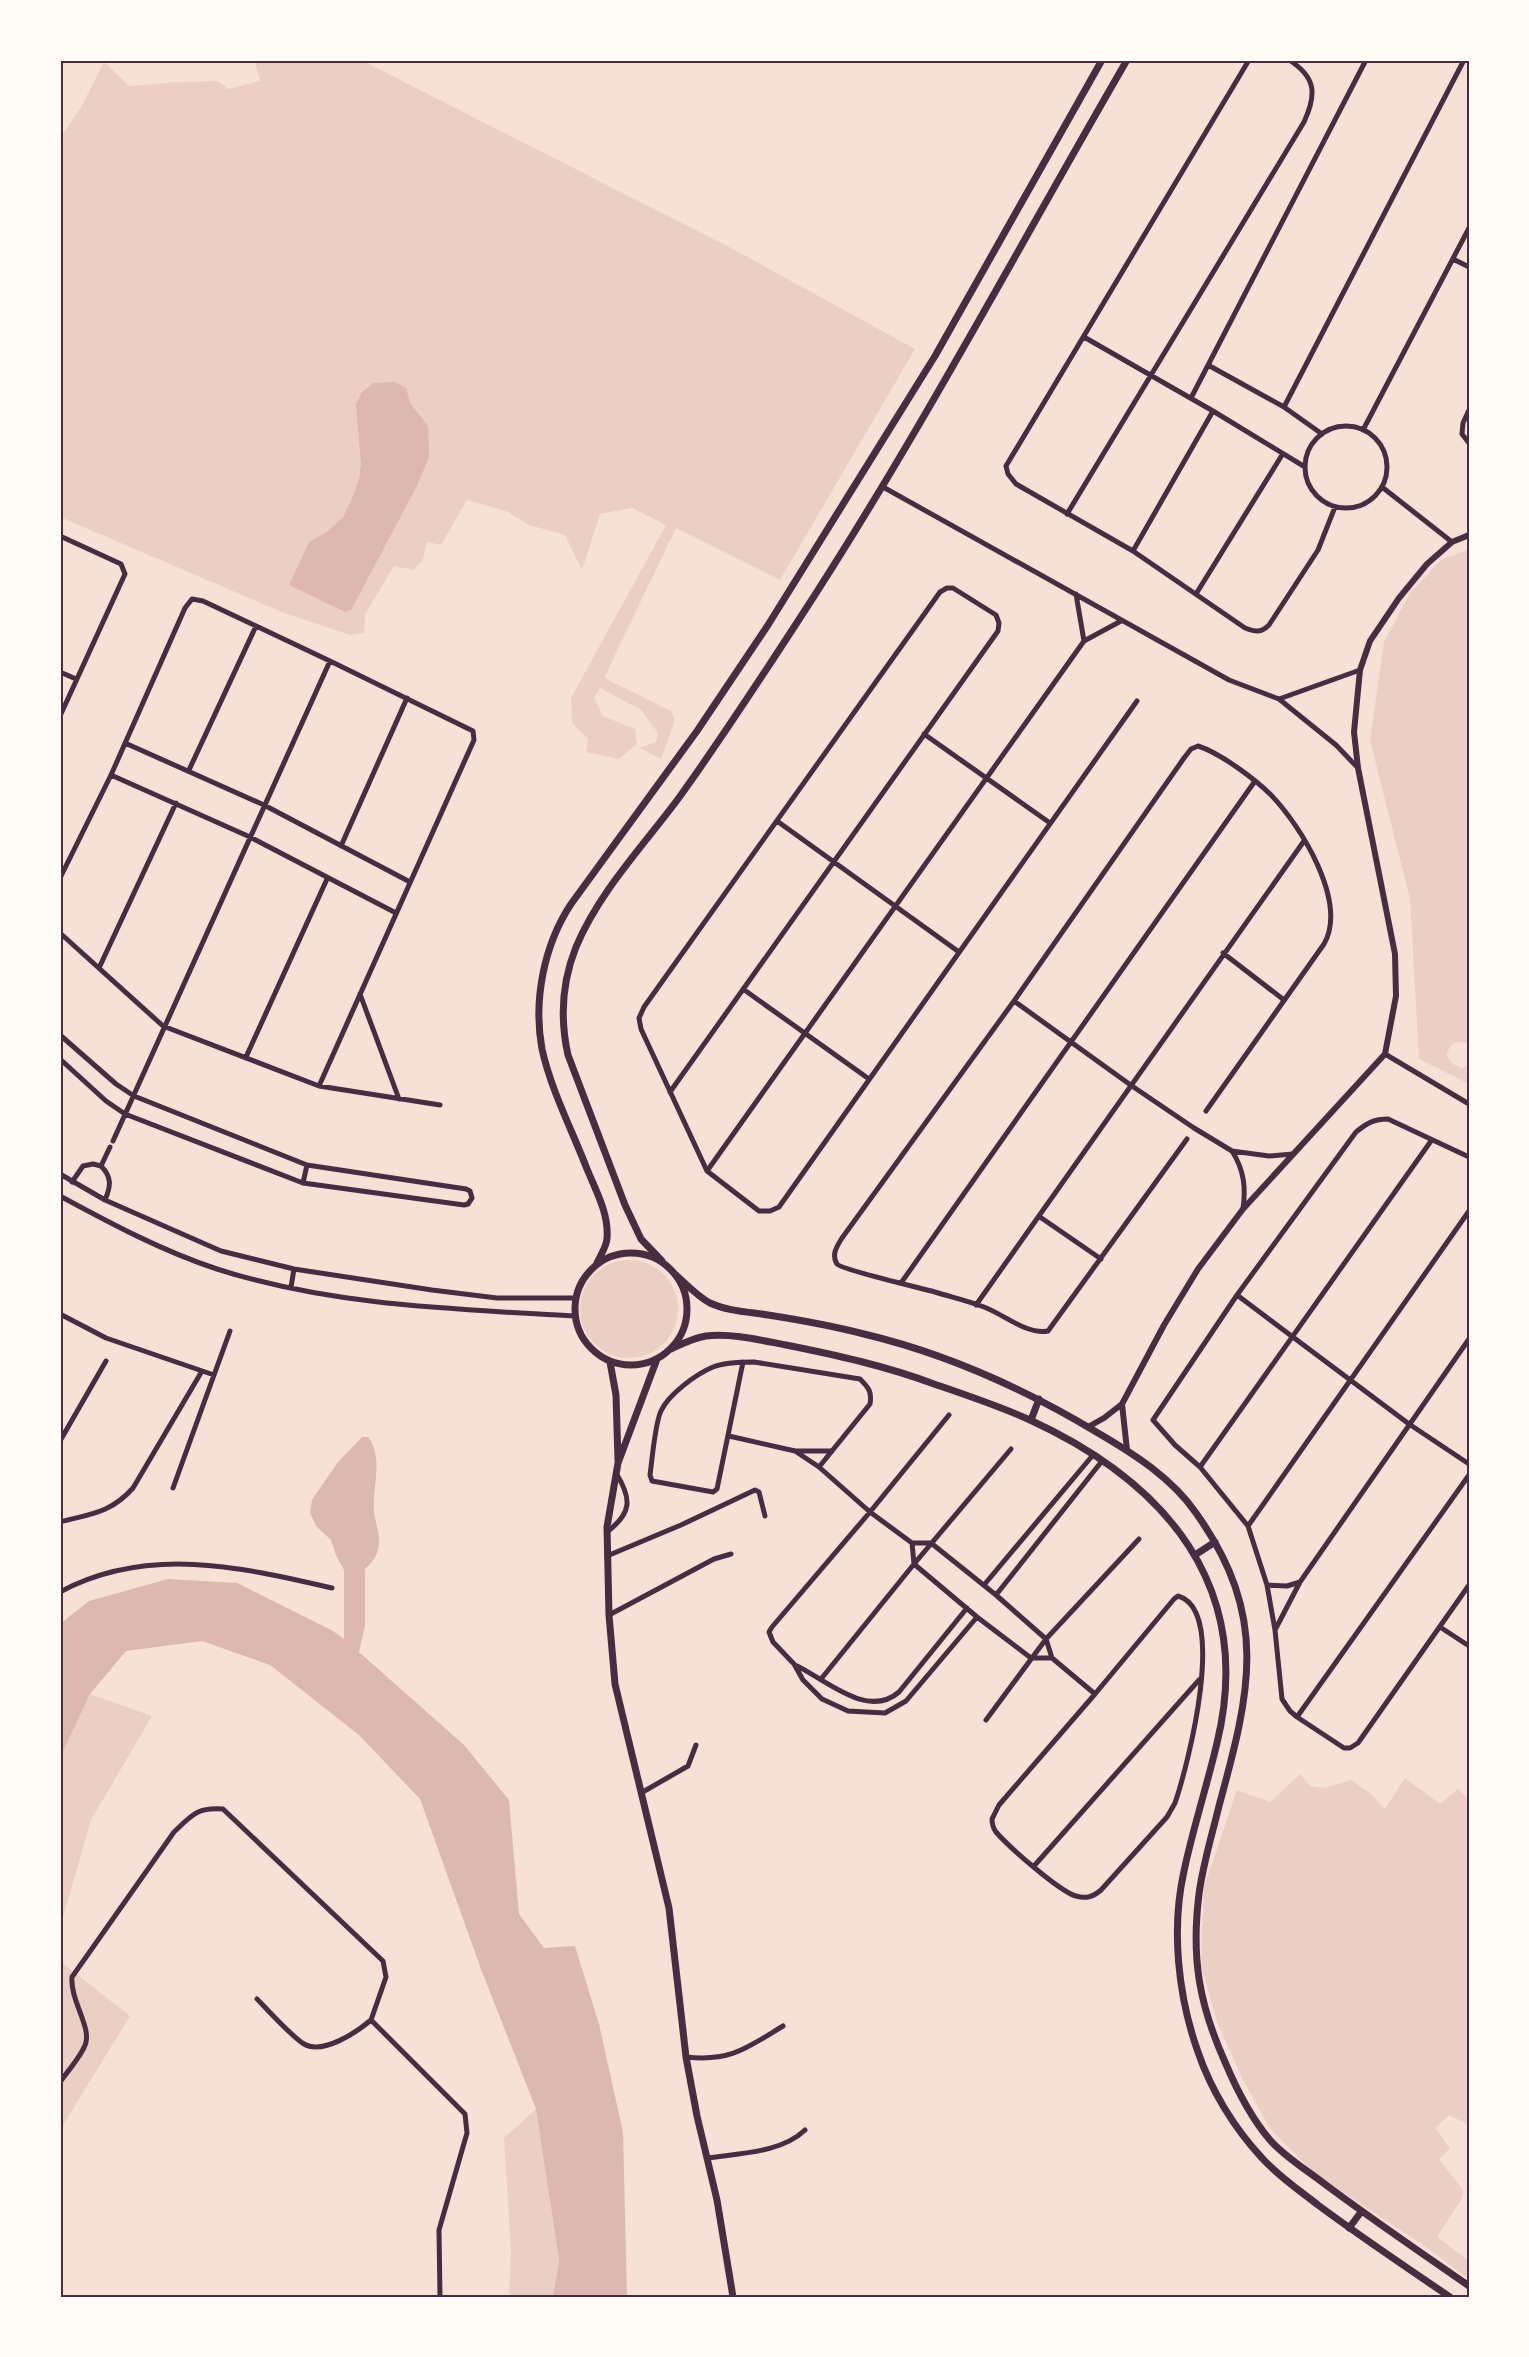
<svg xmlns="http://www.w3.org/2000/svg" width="1529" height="2357" font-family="'IBM Plex Serif',serif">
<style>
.green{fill:#ebcfc5}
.water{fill:#dcb8b0}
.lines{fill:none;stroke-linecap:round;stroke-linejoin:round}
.minor{stroke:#4a2c40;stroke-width:5}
.tertiary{stroke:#4a2c40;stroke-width:6}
.secondary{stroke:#4a2c40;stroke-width:7}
.neatline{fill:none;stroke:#4a2c40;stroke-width:2}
</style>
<rect width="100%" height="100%" fill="#f7e1d7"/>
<path class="green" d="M254 60H361L733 249 915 349 780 580 676 528 604 678 671 711 675 720 661 759 640 748 656 742 658 733 641 710 600 688 594 698 603 716 635 729 637 744 619 759 586 752 588 739 572 723 571 698 666 525 632 508 600 514 582 570 565 535 529 525 506 511 467 500 441 545 427 542 423 559 414 570 394 566 365 614 364 633 350 635 284 613 60 517V138L80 109 104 62 129 86 176 82 218 81 228 89 260 81Z
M1469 549V1044L1462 1042 1453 1043 1447 1052V1056L1453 1064 1462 1068 1469 1063V1084L1419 1059 1410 899 1370 740 1384 642 1410 593 1441 560Z
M580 1309a49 49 0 1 1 98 0a49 49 0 1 1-98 0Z
M90 1694 152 1716 91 1820 60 1928V1758Z
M1300 1774 1310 1786 1325 1788 1351 1780 1371 1794 1385 1809 1405 1778 1440 1804 1458 1789 1469 1799V2125L1449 2115 1435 2128 1450 2148 1439 2159 1463 2190 1461 2200 1437 2237 1469 2261V2280L1429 2249 1314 2173 1271 2130 1244 2082 1218 2025 1201 1965 1204 1887 1237 1790 1270 1802Z
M60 1961 130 2016 60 2130Z
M536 2109 559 2260 553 2297H509L511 2250 504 2138Z"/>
<path class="water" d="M395 382 406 388 410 403 428 426 429 457 417 486 351 610 345 612 289 585 309 542 327 532 343 517 351 501 359 480 361 464 356 404 362 392 374 383Z
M362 1437H368C384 1456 372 1489 374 1511 375 1522 380 1533 379 1544 378 1555 373 1562 365 1569V1625L359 1652 464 1745 509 1800 519 1914 544 1948 575 1946 599 2024 623 2132 627 2297H553L559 2260 536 2109 481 1969 420 1799 359 1735 270 1665 202 1641 126 1651 90 1694 60 1758V1624L89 1601 168 1579 237 1583 333 1631 344 1639V1570L336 1555 331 1540 316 1526 310 1513 312 1500 338 1462Z"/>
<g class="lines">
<path class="minor" d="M1249 60 1006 466 1008 474 1016 484 1133 551 1245 628C1256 632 1261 633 1269 625L1318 550 1335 507
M1453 259 1469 267
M1084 337 1213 411 1305 467
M1208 365 1284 407 1322 434
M1191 398 1366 60
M1284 407 1464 60
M1469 410 1463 423 1462 434 1469 443
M1305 467a41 41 0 1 1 82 0a41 41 0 1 1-82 0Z
M1363 430 1469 228
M883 487 1229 680 1279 699 1336 745 1358 768
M1382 487 1452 542
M1067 514 1304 122C1317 94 1316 77 1289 60
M60 536 121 564 125 574 60 716
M1133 551 1213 411
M1076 594 1084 641
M1196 594 1282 455
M60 672 76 679
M1279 699 1360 670
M924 734 1050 823
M125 743 264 805 410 882
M189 770 256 626
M111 775 250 837 396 913
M777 821 959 952
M341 846 407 698
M60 878 111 775 185 608 192 599 203 601 330 661 473 731 474 740 319 1086
M60 933 163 1026 319 1086 440 1105
M1223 953 1284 1000
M99 968 176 803
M743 989 869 1079
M360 994 399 1099
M1014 1001 1132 1086 1194 1128 1232 1151 1269 1156 1293 1154
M60 1035 116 1084 134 1096 307 1165 466 1189 470 1191 472 1198 468 1204 464 1205 303 1183 125 1114 106 1101 60 1059
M1385 1054 1469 1104
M246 1057 327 879
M670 1092 998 631 999 623 996 615 953 588H947L940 592 644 1007 639 1018 641 1029 707 1171 759 1211H770L779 1207 1137 701
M1187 1139 1048 1331C1027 1335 1003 1314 984 1307 968 1301 951 1297 935 1292 921 1288 842 1270 837 1264 831 1255 837 1246 842 1238L1014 1001 1184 758 1191 749 1198 746C1220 753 1255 779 1271 795 1301 826 1348 902 1324 944L1206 1111
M113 1141 330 661
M1232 1151C1244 1170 1246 1187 1243 1209
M1469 1157 1388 1119C1374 1119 1367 1123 1356 1132L1237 1295 1153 1420 1175 1445 1200 1467 1248 1526 1267 1585 1275 1630 1282 1699 1290 1711 1297 1717 1344 1748H1350L1358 1743 1469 1585
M101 1166 110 1147
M707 1171 1084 641 1121 621
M60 1174 105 1200 221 1251 294 1269 432 1290 497 1298H575
M72 1182 83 1166 93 1164 101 1166C112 1177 111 1186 105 1200
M303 1183 307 1165
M60 1196C110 1223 162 1251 217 1269 332 1306 455 1309 574 1316
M1040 1217 1101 1259
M901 1283 1255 781
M291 1287 294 1269
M1237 1295 1409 1424 1469 1464
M976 1305 1304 841
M60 1314 106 1338 214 1375
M743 1362 717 1489 713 1492 652 1481 650 1475C652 1461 655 1423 661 1411 668 1395 696 1374 713 1367 725 1362 742 1362 754 1362L860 1379C869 1388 872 1392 870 1404L819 1467
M949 1415 870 1512 772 1627 769 1632 773 1642 794 1664 803 1680 822 1699 848 1711 885 1713 906 1701 977 1617
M729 1436 795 1451H832
M60 1441 106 1361
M795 1451 819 1467 870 1512 912 1543H931L996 1595 1046 1639 1052 1658 1095 1694 999 1805 992 1819C992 1824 993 1828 996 1832 1008 1846 1060 1892 1076 1896 1086 1899 1093 1897 1101 1890L1167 1817 1175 1803C1187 1768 1229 1610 1178 1596L1174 1599 1095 1694
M1200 1467 1431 1141
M173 1488 230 1331
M60 1522C90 1514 111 1513 133 1488L202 1371
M1248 1526 1469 1211
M607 1532C632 1513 632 1499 616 1473
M912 1543 914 1564 977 1617 1031 1658H1052
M607 1556 681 1525 755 1490 759 1492 765 1516
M984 1585 1093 1455
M1267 1585 1287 1586 1300 1582
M60 1592C147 1545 241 1567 332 1588
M996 1595 1102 1461
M609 1615 714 1559 731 1554
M1440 1627 1469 1646
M1275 1630 1300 1582 1469 1339
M795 1665C824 1678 867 1720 899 1692L967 1608
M821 1679 914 1564 1011 1449
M1297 1717 1469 1475
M986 1720 1046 1639 1139 1539
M641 1793 688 1766 696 1745
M1034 1866 1199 1680
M257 1999C268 2010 292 2037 304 2044 323 2055 357 2032 371 2020
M686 2057C730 2062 747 2048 783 2026
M60 2082C67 2072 84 2053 86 2042 90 2025 70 1999 72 1977L174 1832C192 1815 197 1807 223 1809L383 1961 386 1977 371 2020 465 2114 467 2133 439 2230 440 2297
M708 2158C740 2153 781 2153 805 2130"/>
<path class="tertiary" d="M1122 1404 1127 1450
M1088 1427 1104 1418 1122 1404 1164 1325 1198 1269 1243 1209 1385 1054 1396 996 1395 954 1358 768 1354 732 1360 670 1370 641 1399 598 1427 564 1452 542 1469 535"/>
<path class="secondary" d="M575 1309a56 56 0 1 1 112 0a56 56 0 1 1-112 0Z
M662 1261 641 1239 625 1205 568 1055C560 1019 562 982 576 947 599 892 643 846 678 799 720 741 759 681 798 621 917 439 1018 248 1127 60
M597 1263C600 1256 607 1246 607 1238 609 1214 596 1191 587 1169 572 1130 551 1090 542 1049 533 1000 544 945 571 904L697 731 768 625 935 356 1102 60
M675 1274C686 1284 697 1296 710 1303 727 1311 749 1312 768 1315 800 1320 833 1326 864 1334 948 1354 1025 1389 1098 1433 1134 1454 1172 1478 1196 1513 1270 1617 1250 1692 1219 1806 1212 1835 1203 1864 1199 1894 1191 1958 1199 2004 1225 2062 1236 2088 1251 2118 1270 2140 1284 2156 1305 2169 1322 2182 1370 2218 1420 2252 1469 2286
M671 1349C682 1344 693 1338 706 1336 731 1333 760 1340 786 1345 836 1355 886 1366 934 1384 966 1395 999 1406 1030 1420 1167 1483 1255 1587 1217 1743 1207 1786 1193 1828 1184 1871 1171 1929 1178 1996 1198 2052 1211 2090 1234 2128 1262 2158 1278 2176 1299 2190 1318 2205 1361 2237 1406 2267 1450 2297
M657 1359 618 1463 607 1527 609 1615 615 1684 669 1908 686 2057 697 2116 717 2200 733 2297
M610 1362 616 1395 618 1460
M1031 1420 1039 1399
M1195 1555 1215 1542
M1349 2228 1361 2212"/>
</g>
<rect width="1529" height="2357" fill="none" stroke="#fffaf5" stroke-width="123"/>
<rect x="62" y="62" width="1406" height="2234" class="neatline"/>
</svg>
